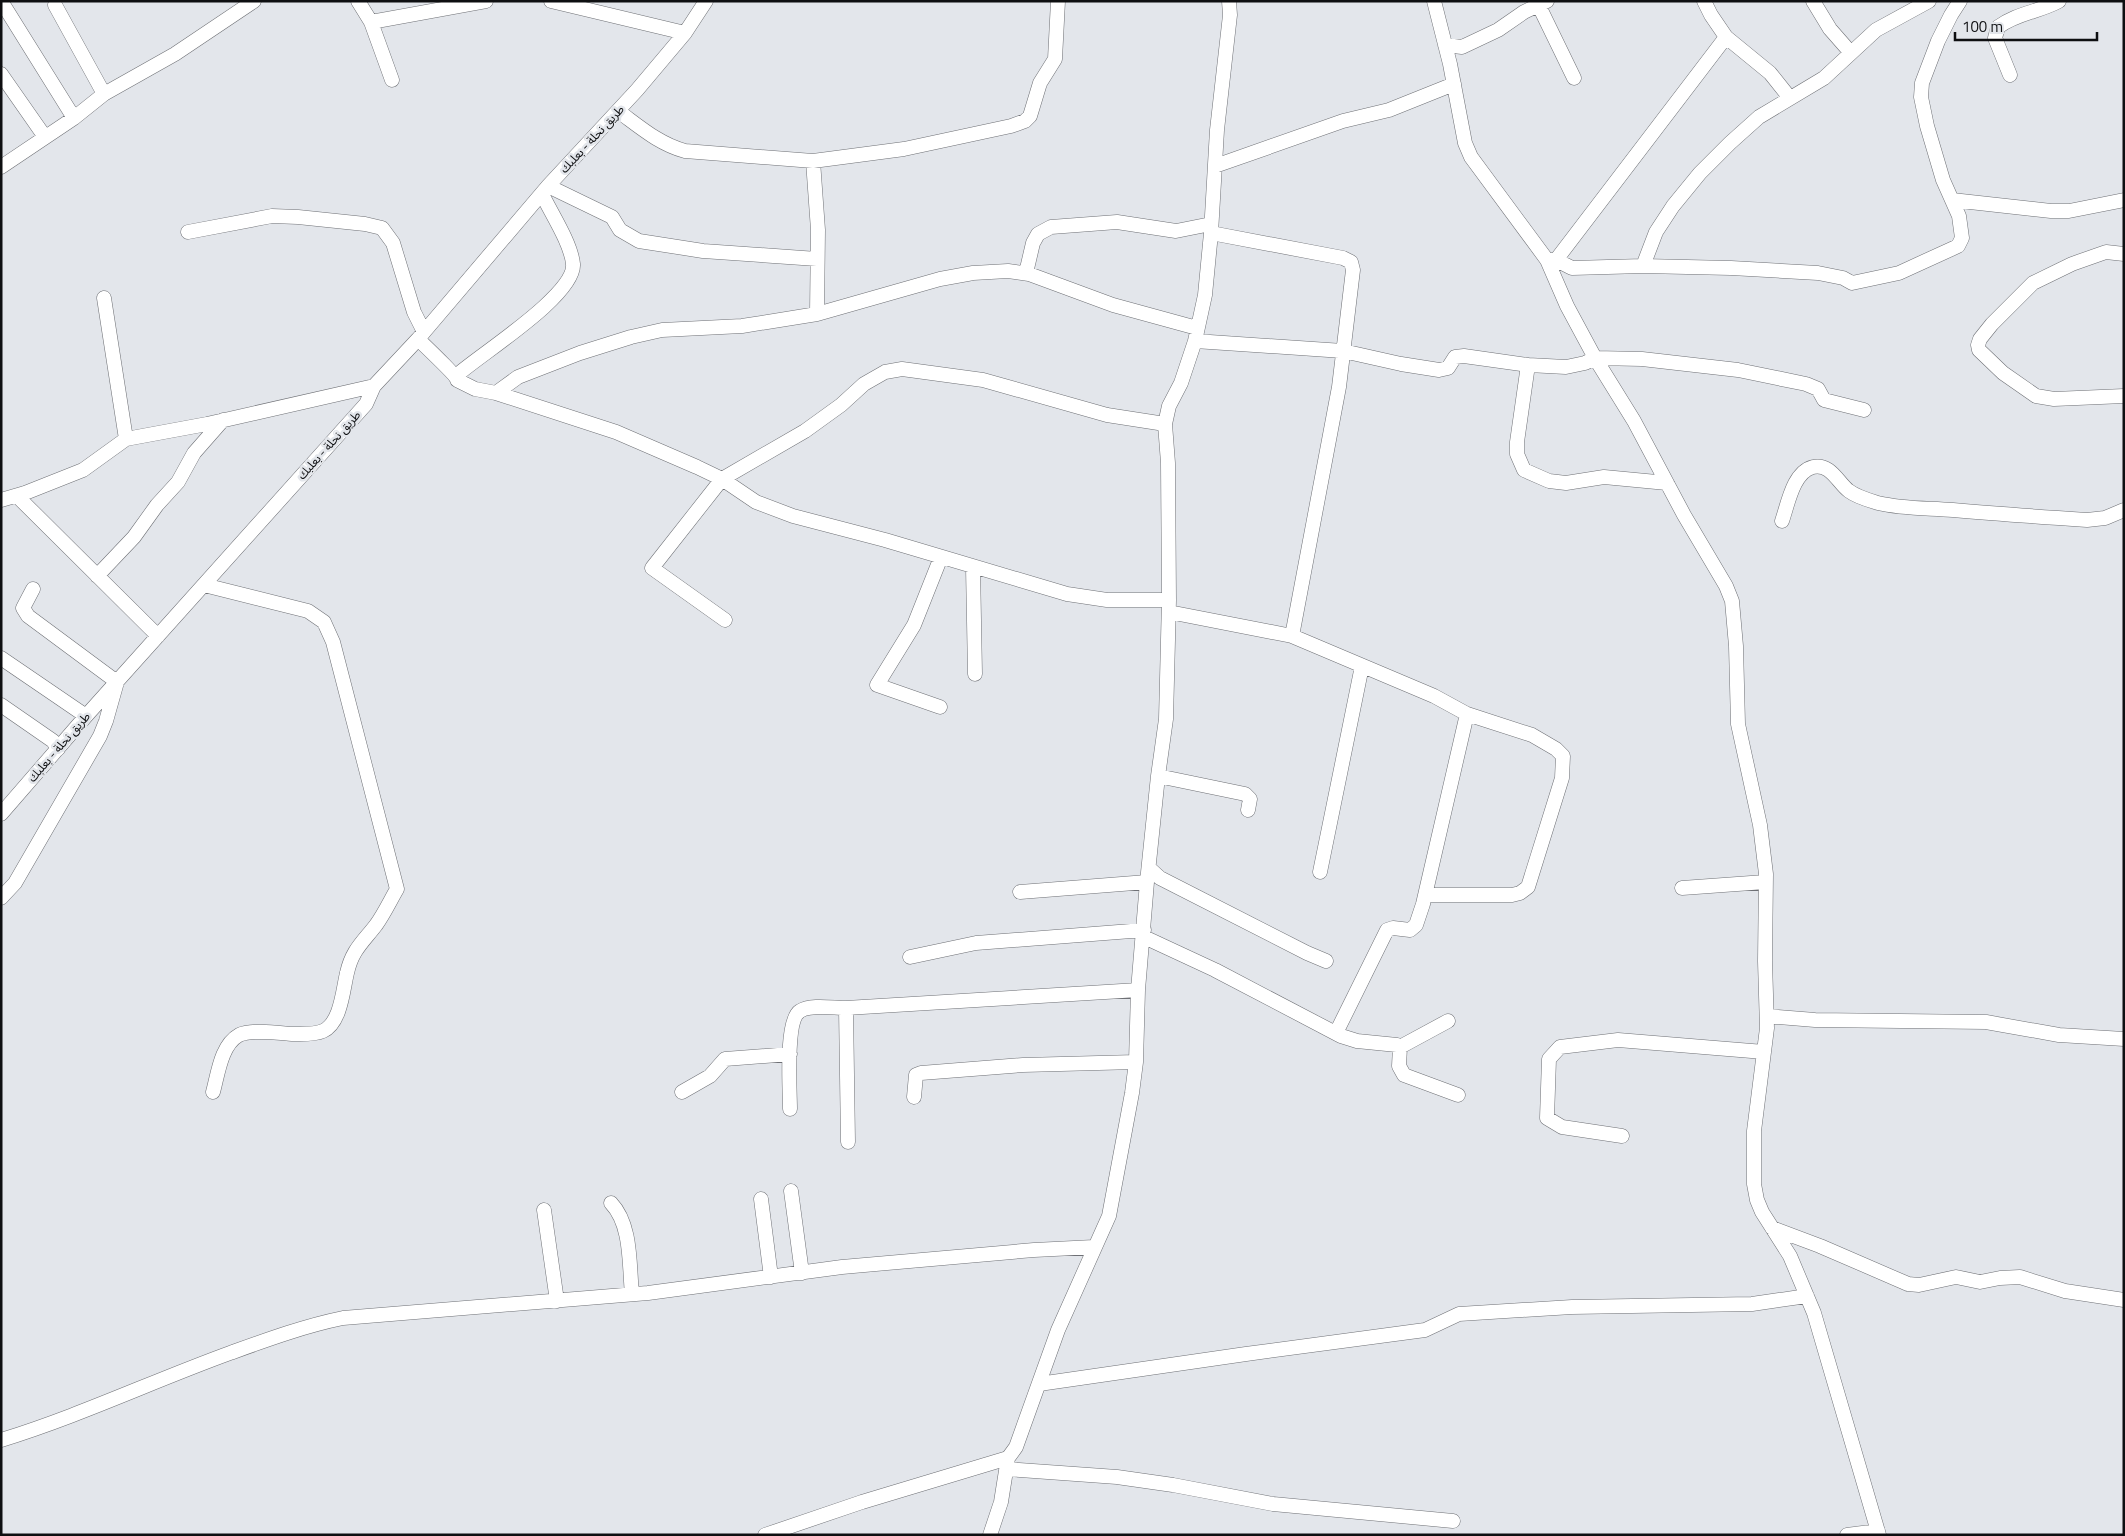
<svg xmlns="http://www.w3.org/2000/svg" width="2125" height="1536" font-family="'Titillium Web','Noto Sans Arabic',sans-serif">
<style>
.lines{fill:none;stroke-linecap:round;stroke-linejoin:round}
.minor-casing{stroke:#6e7075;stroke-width:15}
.minor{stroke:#fff;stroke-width:14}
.labels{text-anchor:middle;stroke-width:5;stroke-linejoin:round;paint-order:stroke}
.street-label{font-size:12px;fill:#0e0f11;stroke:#e3e6eb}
</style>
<rect width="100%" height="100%" fill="#e3e6eb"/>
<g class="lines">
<defs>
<path id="minor" d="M1 1 74 118
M358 1 371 22 392 80
M551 1 685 33
M1434 1 1450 64 1465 143 1471 157 1547 260 1567 306 1595 358 1634 421 1684 515 1726 586 1732 601 1736 646 1738 724 1760 825 1766 874 1765 961 1767 1028 1754 1131V1184L1757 1200 1762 1212 1790 1256 1814 1313 1879 1535
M1704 1 1711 15 1726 37 1770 73 1790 98
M1813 1 1830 29 1851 53
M55 5 104 94
M1539 6 1574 78
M371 22 486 1
M1445 45 1462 47 1498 30 1524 12 1547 1
M1 74 45 137
M2010 75 1995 38 1998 27C2017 13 2039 12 2059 1
M618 111C640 127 659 144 685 151L813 161 904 149 1011 126 1025 121 1030 116 1040 83 1055 59 1058 1
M813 161 818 230 817 314
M1215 166 1343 121 1389 110 1454 84
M1 167 74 118 104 94 175 54 254 1
M548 186 612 217 620 230 639 241 703 251 817 259
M1952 200 2051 211H2069L2124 200
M188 232 272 216 298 217 365 224 382 228 393 243 414 312 424 332
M1211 233 1343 258 1351 262 1353 270 1339 387 1292 636
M2124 254 2106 252 2072 264 2033 283 1992 324 1980 339 1978 345 1979 350 2003 373 2036 396 2054 399 2124 396
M1547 260H1556L1572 268 1643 266 1731 268 1818 273 1843 278 1852 283 1899 273 1958 246 1962 238 1959 216 1943 180 1927 126 1921 97 1922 83 1938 41 1951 15 1960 1
M1556 260 1726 37
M1643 266 1656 232 1673 206 1700 173 1730 143 1759 117 1824 78 1876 30 1929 1
M1026 273 1033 243 1038 234 1051 227 1117 222 1176 231 1211 224
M104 298 126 439
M418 339C424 345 456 375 457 380L475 389 496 393 616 432 697 467 722 479 756 502 793 516 885 540 1067 594 1107 600H1169
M1195 341 1343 351 1401 364 1439 370 1448 368 1455 357 1464 356 1528 365 1566 367 1585 363 1595 358 1642 359 1738 370 1806 384 1818 389 1824 400 1864 410
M1528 365 1517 442V454L1524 470 1549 481 1566 483 1604 477 1667 483
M456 376C479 355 576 295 573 264 571 243 551 213 542 194
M496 393 518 377 580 353 631 337 662 330 742 326 817 314 940 279 973 273 1008 271 1029 274 1113 305 1197 328
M17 496 158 636
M1 500 25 493 83 470 126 439 207 424 374 386
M1782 521C1788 504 1793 472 1813 467 1831 463 1838 483 1849 491 1857 497 1868 500 1878 503 1903 509 1928 508 1953 510 1998 514 2042 517 2087 520L2105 518 2124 510
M973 567 975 674
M97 576 134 537 157 505 178 482 194 453 223 420
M204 585 308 611 324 622 333 642 397 889C390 901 384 914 376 925 363 942 352 950 347 973 343 989 341 1023 323 1031 314 1035 302 1034 292 1034 279 1033 251 1029 239 1035 221 1045 218 1074 213 1092
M1169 612 1292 636 1434 696 1467 714 1532 735 1556 749 1563 756 1562 778 1528 887 1520 893 1512 895H1425
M725 620 652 568 722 479 805 431 841 405 864 384 885 372 902 369 983 380 1107 415 1165 424
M1 658 86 716
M1 705 53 741 58 749
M940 707 877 685 914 625 941 557
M1158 776 1245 794 1250 799 1248 810
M1 814 86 716 366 404 374 386 418 339 548 186 637 90 685 33 706 1
M1149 868 1160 878 1307 953 1326 961
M1320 872 1362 666
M1682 888 1765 882
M1020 892 1147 882
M1 898 15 883 100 736 106 721 117 682 28 616 23 608 33 589
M1144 937 1215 970 1341 1036 1357 1041 1397 1045 1400 1047 1399 1066 1404 1075 1458 1095
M910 957 976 943 1144 930
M846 1008 848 1142
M1767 1016 1815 1020 1986 1022 2059 1035 2124 1039
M1336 1033 1387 930 1393 928 1410 930 1416 925 1423 904 1467 714
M1400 1047 1448 1021
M682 1092 710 1076 725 1059 790 1054
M914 1097 916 1075 921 1073 1023 1065 1136 1062
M790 1109C790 1091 785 1020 800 1011 811 1004 833 1008 846 1008L1138 990
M1622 1136 1562 1127 1547 1118 1549 1059 1560 1047 1618 1040 1764 1052
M791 1191 802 1273
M761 1199 771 1277
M611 1203C632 1225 629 1265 632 1294
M544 1210 557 1301
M1772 1228 1820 1246 1908 1284 1919 1285 1956 1277 1980 1282 2000 1278 2020 1277 2065 1291 2124 1300
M1039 1384 1246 1354 1425 1330 1459 1314 1572 1307 1752 1304 1807 1296
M1 1440C79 1416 153 1381 230 1353 266 1340 304 1326 343 1318L648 1293 842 1267 1034 1250 1094 1247
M1007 1469 1117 1477 1173 1485 1273 1504 1453 1521
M765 1535 862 1502 1008 1458
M990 1535 1001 1502 1008 1458 1016 1447 1058 1330 1109 1216 1132 1093 1136 1062 1138 990 1147 882 1158 776 1166 719 1169 600 1168 463 1165 424 1169 406 1181 383 1195 341 1205 295 1211 233 1217 130 1230 15 1229 1
M1847 1535 1878 1531"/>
</defs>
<use href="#minor" class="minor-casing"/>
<use href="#minor" class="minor"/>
</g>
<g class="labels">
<g class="street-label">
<text transform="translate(592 139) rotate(-47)" y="4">طريق نحلة - بعلبك</text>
<text transform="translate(329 445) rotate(-48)" y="4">طريق نحلة - بعلبك</text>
<text transform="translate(59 747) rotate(-49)" y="4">طريق نحلة - بعلبك</text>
</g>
</g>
<rect width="2125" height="1536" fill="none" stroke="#0e0f11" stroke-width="5"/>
<path d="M1955 32v8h142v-8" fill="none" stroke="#0e0f11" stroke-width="2.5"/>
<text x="1962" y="32" font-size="15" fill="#0e0f11" stroke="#e3e6eb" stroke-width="4" paint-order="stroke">100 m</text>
</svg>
